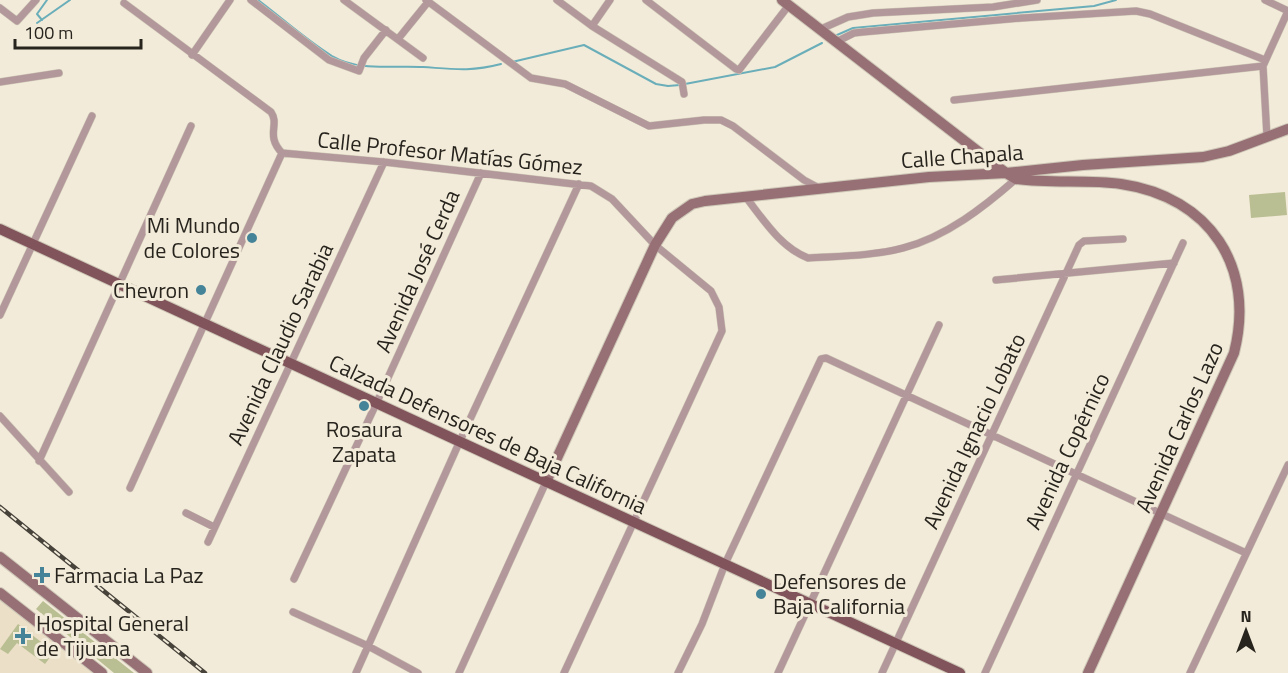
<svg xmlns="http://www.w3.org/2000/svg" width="1288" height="673" font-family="'Titillium Web',sans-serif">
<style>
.built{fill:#ebdfc7}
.green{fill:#babf93}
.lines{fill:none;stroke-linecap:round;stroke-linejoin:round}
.stream{stroke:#6aaeba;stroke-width:2}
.street-casing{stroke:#cec7b7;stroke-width:8}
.secondary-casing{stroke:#cec7b7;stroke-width:12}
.primary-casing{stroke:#cec7b7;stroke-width:12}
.street{stroke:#b3989b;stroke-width:7}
.secondary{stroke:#967075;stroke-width:10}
.primary{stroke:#80545a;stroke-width:10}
.rail-casing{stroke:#47433b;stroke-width:4.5}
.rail{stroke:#f3ebd9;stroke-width:2;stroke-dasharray:7;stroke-linecap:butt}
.poi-dot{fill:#458498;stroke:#f3ebd9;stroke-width:2}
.labels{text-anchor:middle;stroke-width:6;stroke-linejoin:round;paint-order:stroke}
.street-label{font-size:22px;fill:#27241e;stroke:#f3ebd9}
.poi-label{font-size:22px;fill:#27241e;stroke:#f3ebd9;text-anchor:start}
</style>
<rect width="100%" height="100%" fill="#f3ebd9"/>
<path class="built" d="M0 599 93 673H0Z"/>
<path class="green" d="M1285 192 1287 215 1251 218 1249 195Z
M43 601 134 673H114L36 609Z
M18 624 54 652 45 664 17 643 8 654 0 649Z"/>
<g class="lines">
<path class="stream" d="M258 0C282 18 306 40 332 56 360 72 392 65 423 67 453 69 470 72 501 64
M42 20 37 14 47 0
M37 23 70 0
M837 35 853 28 1094 6 1116 0
M512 62 584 45 656 84 668 86 680 85
M685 84 775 67 822 43"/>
<defs>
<path id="street" d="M251 0 329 60 359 71 364 58 386 30
M344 0 423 58
M426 0 531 78 565 84 649 126 704 120H721L733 126 804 180 819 188
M557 0 592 26 682 82 684 94
M646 0 736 69 739 70 789 5
M1265 0 1288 11
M124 3 271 112C280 125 265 135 282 153
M0 8 17 21 36 0
M592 26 610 0
M821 29 848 17 873 13 993 7 1037 0
M398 39 428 2
M836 42 854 33 863 32 1022 18 1136 11 1150 14 1265 60
M192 55 230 0
M0 82 59 73
M954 100 1263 66
M1267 137 1263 66 1288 11
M282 153 384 162 591 186 612 199 655 245 711 291 719 307 722 331 564 673
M745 196C763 219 780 247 808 258 839 256 873 256 903 248 946 237 984 207 1016 179
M996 280 1174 263
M0 315 92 116
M0 416 69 492
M39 461 191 126
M130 488 282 153
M186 513 214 527
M208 542 384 162
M294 579 376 404 481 173
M293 612 368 646 418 673
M356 673 459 443 579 184
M459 673 546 482
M678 673 702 624 725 564 821 359 826 358 1246 553
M778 673 939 325
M882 673 1079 245 1084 241 1123 239
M985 673 1183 243
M1190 673 1288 465"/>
<path id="secondary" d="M782 0 1006 173 1016 179C1051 184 1087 179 1121 184 1210 197 1256 267 1234 353L1088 673
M546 482 655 245 672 218 692 204 705 201 929 177 1006 173 1083 165 1203 157 1229 151 1288 129
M0 557 147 673
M0 593 102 673"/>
<path id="primary" d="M0 229 960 673"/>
</defs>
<use href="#street" class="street-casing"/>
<use href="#secondary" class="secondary-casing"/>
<use href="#primary" class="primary-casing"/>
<use href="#street" class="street"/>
<use href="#secondary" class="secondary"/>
<use href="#primary" class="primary"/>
<defs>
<path id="rail" d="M0 507 205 673"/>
</defs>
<use href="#rail" class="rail-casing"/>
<use href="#rail" class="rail"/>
</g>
<g class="poi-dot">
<circle cx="252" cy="238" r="6"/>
<circle cx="201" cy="290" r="6"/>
<circle cx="364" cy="406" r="6"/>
<path d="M39 566h6v6h6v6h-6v6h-6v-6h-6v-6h6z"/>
<circle cx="761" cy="594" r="6"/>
<path d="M20 627h6v6h6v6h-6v6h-6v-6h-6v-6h6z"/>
</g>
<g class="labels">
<g class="street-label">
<text transform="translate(450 153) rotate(6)" y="8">Calle Profesor Matías Gómez</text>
<text transform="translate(962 156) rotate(-4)" y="8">Calle Chapala</text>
<text transform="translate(417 271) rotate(-66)" y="8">Avenida José Cerda</text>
<text transform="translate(280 344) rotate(-65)" y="8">Avenida Claudio Sarabia</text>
<text transform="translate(1179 427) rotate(-66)" y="8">Avenida Carlos Lazo</text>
<text transform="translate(974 431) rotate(-65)" y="8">Avenida Ignacio Lobato</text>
<text transform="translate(488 434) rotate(25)" y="8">Calzada Defensores de Baja California</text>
<text transform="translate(1067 451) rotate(-65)" y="8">Avenida Copérnico</text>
</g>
<g class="poi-label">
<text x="240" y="233" text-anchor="end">Mi Mundo<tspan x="240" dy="25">de Colores</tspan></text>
<text x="189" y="298" text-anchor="end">Chevron</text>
<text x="364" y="437" text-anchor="middle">Rosaura<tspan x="364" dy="25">Zapata</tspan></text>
<text x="54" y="583">Farmacia La Paz</text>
<text x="773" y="589">Defensores de<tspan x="773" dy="25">Baja California</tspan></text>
<text x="36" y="631">Hospital General<tspan x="36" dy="25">de Tijuana</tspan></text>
</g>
</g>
<g transform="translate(1246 631)" stroke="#f3ebd9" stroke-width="4.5" paint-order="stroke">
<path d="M0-4.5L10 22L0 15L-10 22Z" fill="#27241e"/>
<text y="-9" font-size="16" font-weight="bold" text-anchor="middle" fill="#27241e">N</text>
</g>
<path d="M15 39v9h126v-9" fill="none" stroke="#27241e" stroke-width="3"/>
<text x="24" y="39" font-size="18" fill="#27241e" stroke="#f3ebd9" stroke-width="4.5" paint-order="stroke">100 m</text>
</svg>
